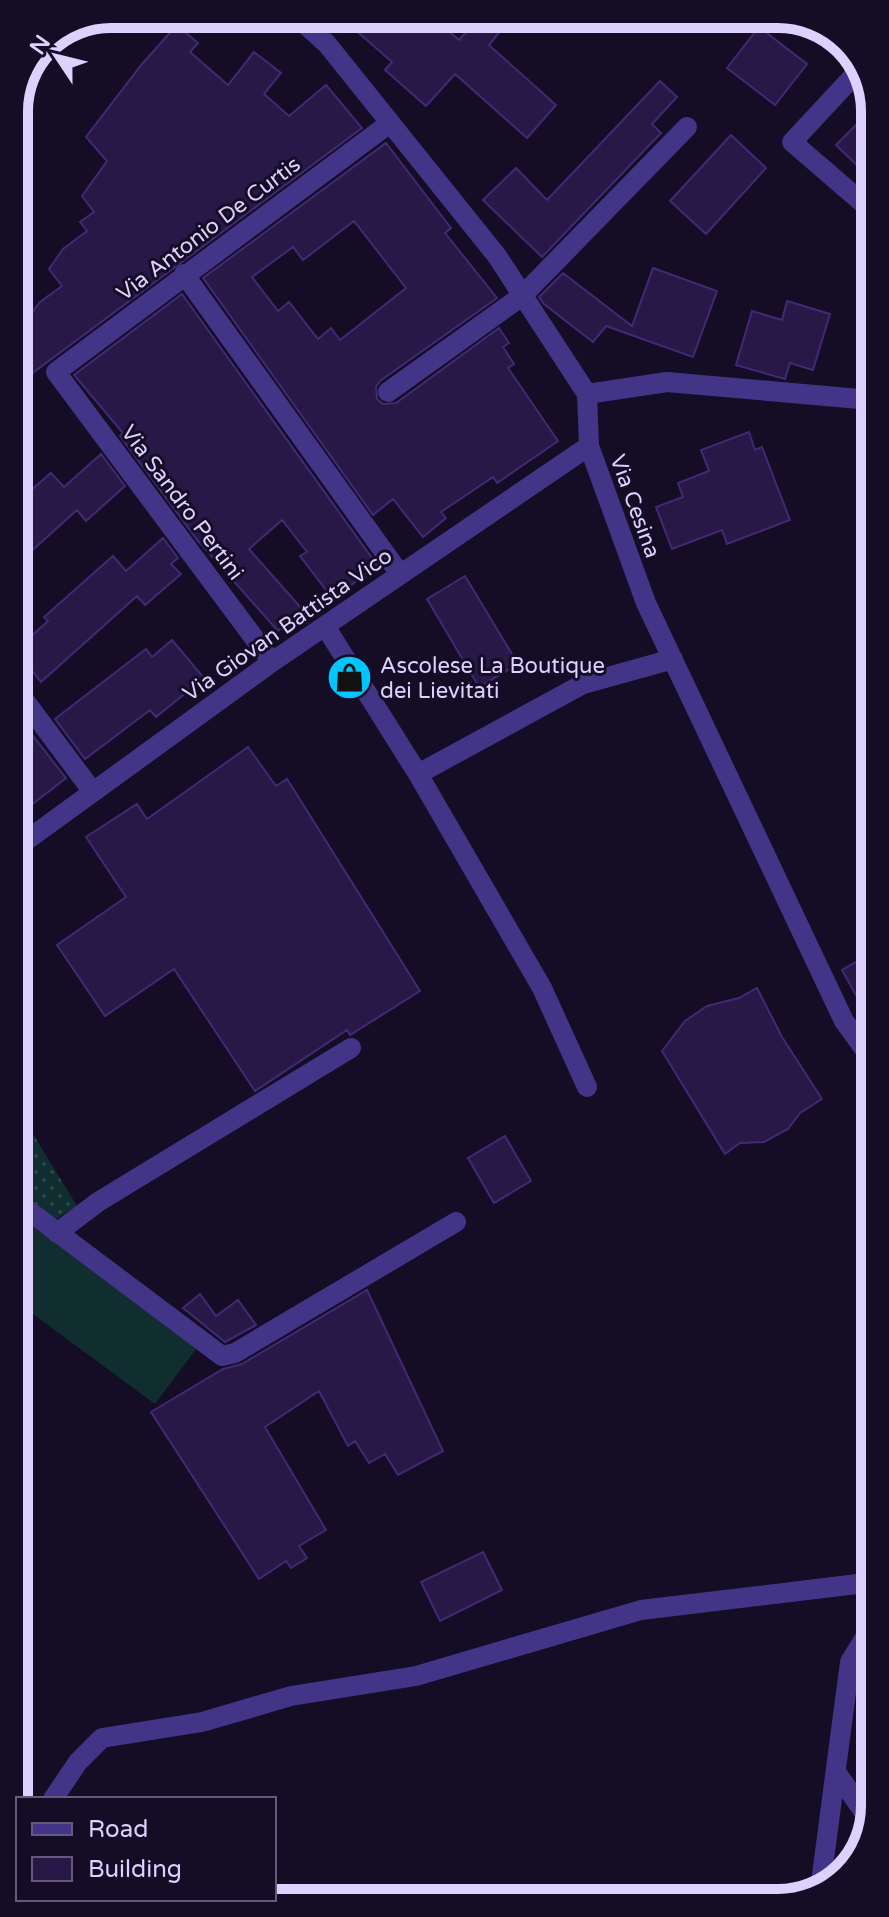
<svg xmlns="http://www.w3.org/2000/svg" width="889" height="1917" font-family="'Varela Round',sans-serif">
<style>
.grass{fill:url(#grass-dots)}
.garden{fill:#102d2f}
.building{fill:#271847;stroke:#412974;stroke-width:2;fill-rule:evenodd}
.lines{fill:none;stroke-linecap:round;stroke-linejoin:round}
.minor{stroke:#423587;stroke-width:20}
.labels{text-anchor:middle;stroke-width:6;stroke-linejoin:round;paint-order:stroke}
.street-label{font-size:22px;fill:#dcd1ff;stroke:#140d25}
.poi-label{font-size:22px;fill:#dcd1ff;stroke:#140d25;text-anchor:start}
.rim{fill:none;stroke:#dcd1ff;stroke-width:10}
</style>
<defs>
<pattern id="grass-dots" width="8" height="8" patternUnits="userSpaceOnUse" patternTransform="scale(2)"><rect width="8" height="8" fill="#102d2f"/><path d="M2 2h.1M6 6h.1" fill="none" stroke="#324a4e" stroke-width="1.8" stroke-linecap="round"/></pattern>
</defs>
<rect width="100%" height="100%" fill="#140d25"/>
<path class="grass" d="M17 1108 77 1206 53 1221 17 1192Z"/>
<path class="garden" d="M17 1215 197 1348 155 1404 18 1303Z"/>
<path class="building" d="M365 14H417L430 25 435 19 459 40 482 14H514L489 45 556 105 527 138 455 74 426 106 385 70 392 62 353 28Z
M177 25 198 43 190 52 228 85 254 52 281 73 264 94 289 116 326 85 362 128 34 372 15 399V335L40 302 62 286 49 269 63 249 87 231 80 222 94 212 82 196 107 161 86 137 142 64Z
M759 27 807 64 775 105 727 68Z
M660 81 677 97 652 124 661 133 542 257 483 200 516 168 547 200Z
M870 111V178L836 145Z
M731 135 766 168 706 234 670 201Z
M386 143 451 228 445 233 497 298 380 381 376 387 377 399 383 404 396 403 499 328 509 343 503 347 514 364 508 368 558 441 497 483 493 477 441 512 446 518 423 537 393 499 373 515 203 278ZM354 221 406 288 340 340 331 328 318 339 289 302 278 311 252 277 293 247 303 260Z
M653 268 717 291 693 357 606 326 593 342 544 304 539 297 563 273 632 326Z
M182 294 377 565 333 599 300 556 307 552 282 520 249 549 302 609 278 631 198 541 120 436 123 433 74 375Z
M787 301 830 314 813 370 790 363 785 379 736 365 752 311 782 320Z
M749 432 755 450 762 447 790 520 727 544 722 530 672 549 656 507 683 497 678 483 709 471 701 450Z
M101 454 125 486 86 521 77 510 16 565 15 504 51 473 64 487Z
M163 538 178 558 171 564 181 574 145 605 137 596 41 682 16 650 48 621 44 617 113 556 126 571Z
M465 576 518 664 479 687 427 599Z
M172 640 204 678 156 717 150 710 85 759 55 719 146 649 152 657Z
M16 714 66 778 16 817Z
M248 747 276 786 287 779 420 991 350 1035 347 1030 255 1091 174 969 105 1016 57 945 126 897 86 837 137 804 147 819Z
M872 953V991L858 999 842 970Z
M757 988 782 1037 822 1099 800 1113 788 1129 764 1142 740 1143 725 1154 662 1051 685 1021 707 1006 739 998Z
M505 1136 531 1181 494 1203 468 1158Z
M367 1290 443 1451 398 1475 385 1454 369 1463 355 1441 348 1446 319 1391 265 1427 326 1530 299 1546 307 1558 291 1568 286 1561 259 1579 151 1412 223 1369 242 1364Z
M200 1294 216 1316 238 1300 256 1325 225 1342 183 1308Z
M483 1552 502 1590 440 1621 421 1582Z"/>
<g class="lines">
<path class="minor" d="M294 14 327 44 497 256 587 394 589 446 646 603 844 1021 873 1061
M861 68 792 142 865 205 870 213
M184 274 400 574
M388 392 522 296 687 127
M587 394 667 382 871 400
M325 626 418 774 542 988 587 1087
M272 662 56 372 390 123
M16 689 93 792
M418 774 583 684 673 659
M16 848 272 662 589 446
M17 1202 222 1356 235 1353 456 1222
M57 1233 98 1202 351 1048
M836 1772 871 1822
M53 1799 78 1762 102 1738 202 1722 291 1696 416 1676 641 1610 874 1582
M820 1890 850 1662 874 1623"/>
</g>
<defs>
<symbol id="shop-disc" viewBox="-11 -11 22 22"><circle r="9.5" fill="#00c6fc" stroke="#140d25"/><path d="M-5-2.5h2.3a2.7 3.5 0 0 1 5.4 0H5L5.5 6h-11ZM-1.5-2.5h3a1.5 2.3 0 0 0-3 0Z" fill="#111"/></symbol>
</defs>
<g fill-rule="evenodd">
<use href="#shop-disc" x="324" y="652" width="51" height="51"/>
</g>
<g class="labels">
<g class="street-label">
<text transform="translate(208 228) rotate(-37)" y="8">Via Antonio De Curtis</text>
<text transform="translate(183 502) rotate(53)" y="8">Via Sandro Pertini</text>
<text transform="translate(636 506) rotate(70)" y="8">Via Cesina</text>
<text transform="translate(287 624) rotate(-35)" y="8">Via Giovan Battista Vico</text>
</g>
<g class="poi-label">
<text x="380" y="673">Ascolese La Boutique<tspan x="380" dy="25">dei Lievitati</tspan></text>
</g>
</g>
<path d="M0 0H889V1917H0ZM111 28H778A83 83 0 0 1 861 111V1806A83 83 0 0 1 778 1889H111A83 83 0 0 1 28 1806V111A83 83 0 0 1 111 28Z" fill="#140d25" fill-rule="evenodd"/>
<path class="rim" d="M111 28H778A83 83 0 0 1 861 111V1806A83 83 0 0 1 778 1889H111A83 83 0 0 1 28 1806V111A83 83 0 0 1 111 28Z"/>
<rect x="16" y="1797" width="260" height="104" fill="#140d25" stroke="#645b7c" stroke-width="2"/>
<rect x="32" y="1823" width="40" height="12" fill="#423587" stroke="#645b7c" stroke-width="2"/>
<text x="88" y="1837" font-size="24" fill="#dcd1ff">Road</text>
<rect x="32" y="1857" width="40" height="24" fill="#271847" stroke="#645b7c" stroke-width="2"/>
<text x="88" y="1877" font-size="24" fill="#dcd1ff">Building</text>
<g transform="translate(56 56) rotate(305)" stroke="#140d25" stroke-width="6" paint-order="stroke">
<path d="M0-6L14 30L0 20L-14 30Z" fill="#dcd1ff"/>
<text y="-12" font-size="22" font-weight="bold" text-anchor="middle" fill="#dcd1ff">N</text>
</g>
</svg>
